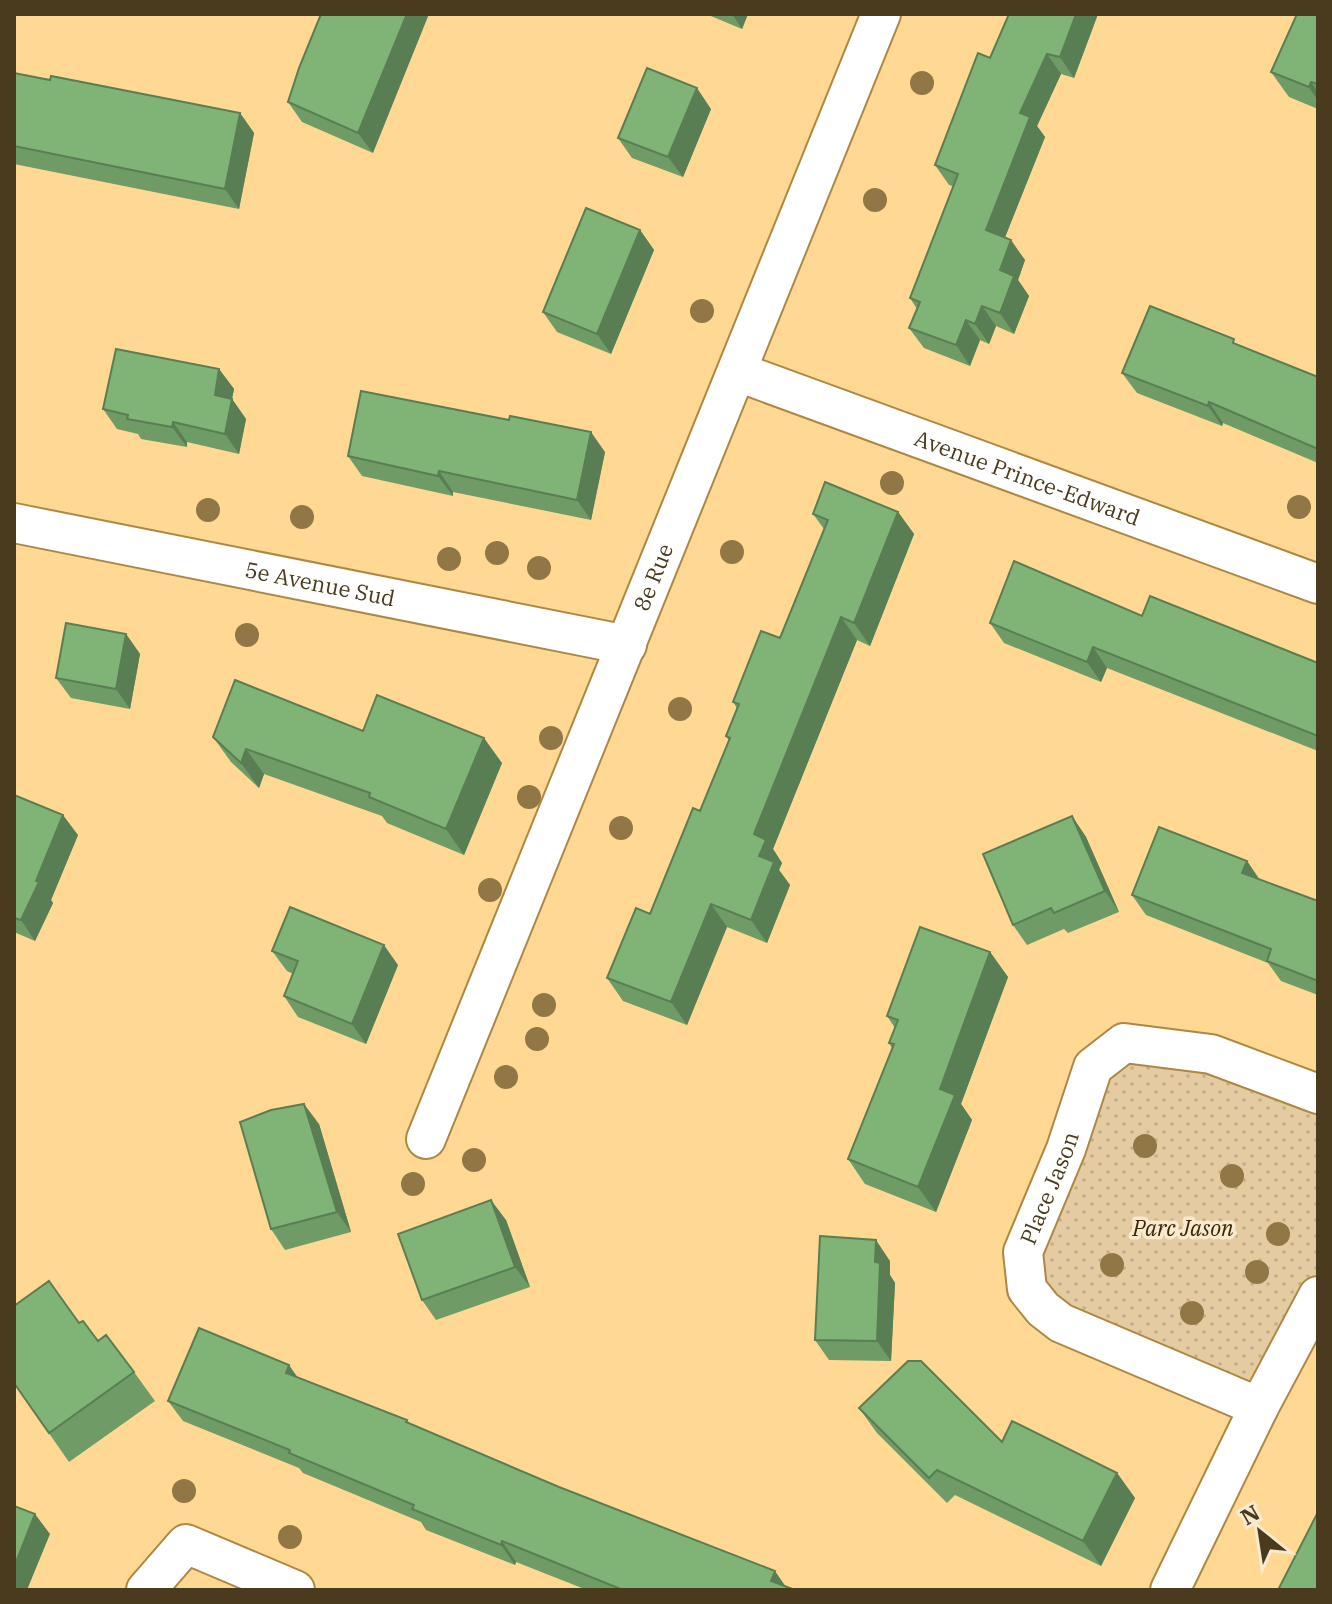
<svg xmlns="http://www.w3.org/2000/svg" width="1332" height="1604" font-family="'IBM Plex Serif',serif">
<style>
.park{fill:url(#park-dots)}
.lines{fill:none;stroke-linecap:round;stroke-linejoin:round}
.minor-casing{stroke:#ac8844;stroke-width:42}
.minor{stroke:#fff;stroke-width:38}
.tree{fill:#917745}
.wall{fill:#6e9b66}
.shaded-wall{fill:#5a7e53}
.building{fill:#80b477;stroke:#5a7e53;stroke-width:2}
.labels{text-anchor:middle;stroke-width:7;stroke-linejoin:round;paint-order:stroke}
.street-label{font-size:22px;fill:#4a3a1e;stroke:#f9e9cf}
.park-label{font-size:22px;font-style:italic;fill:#372705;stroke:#f9e9cf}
</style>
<defs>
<pattern id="park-dots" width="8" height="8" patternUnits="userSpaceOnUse" patternTransform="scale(2)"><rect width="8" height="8" fill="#e4cba1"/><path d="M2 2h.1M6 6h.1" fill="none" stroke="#c5af8a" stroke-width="1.8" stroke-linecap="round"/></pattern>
</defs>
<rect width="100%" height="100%" fill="#ffd893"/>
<path class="park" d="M1124 1043 1318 1094V1296L1259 1407 1027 1289 1066 1149Z"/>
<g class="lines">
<defs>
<g id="minor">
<path id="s1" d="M738 372 1318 584"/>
<path id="s2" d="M14 523 627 645"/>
<path id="s3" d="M426 1139 881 14"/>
<path id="s4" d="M1259 1407 1061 1323 1043 1309 1027 1289 1023 1252 1066 1149 1093 1067 1124 1043 1211 1054 1318 1094"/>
<path d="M146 1590 186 1544 295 1590"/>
<path d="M1170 1590 1259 1407 1318 1296"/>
</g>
</defs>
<use href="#minor" class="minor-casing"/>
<use href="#minor" class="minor"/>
</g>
<g class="tree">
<circle cx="922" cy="83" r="12"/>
<circle cx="875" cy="200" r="12"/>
<circle cx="702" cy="311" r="12"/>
<circle cx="892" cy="483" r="12"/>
<circle cx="1299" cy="507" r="12"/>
<circle cx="208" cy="510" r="12"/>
<circle cx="302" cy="517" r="12"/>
<circle cx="732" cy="552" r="12"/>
<circle cx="497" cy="553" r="12"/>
<circle cx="449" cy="559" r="12"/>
<circle cx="539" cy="568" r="12"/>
<circle cx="247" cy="635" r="12"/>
<circle cx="680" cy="709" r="12"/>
<circle cx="551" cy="738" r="12"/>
<circle cx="529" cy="797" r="12"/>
<circle cx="621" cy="828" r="12"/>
<circle cx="490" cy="890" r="12"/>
<circle cx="544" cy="1005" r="12"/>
<circle cx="537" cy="1039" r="12"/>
<circle cx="506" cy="1077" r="12"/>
<circle cx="1145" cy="1146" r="12"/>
<circle cx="474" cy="1160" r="12"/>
<circle cx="1232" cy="1176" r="12"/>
<circle cx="413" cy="1184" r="12"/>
<circle cx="1278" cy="1234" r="12"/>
<circle cx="1112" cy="1265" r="12"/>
<circle cx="1257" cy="1272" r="12"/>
<circle cx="1192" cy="1313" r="12"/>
<circle cx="184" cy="1491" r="12"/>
<circle cx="290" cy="1537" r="12"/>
</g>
<path class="wall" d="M321 14 373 153 302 122 288 102Z
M706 14H748L742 29Z
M1009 14H1098L1074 78 1061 74 1037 126 1045 137 1005 237 1025 260 1018 280 1029 296 1014 334 996 326 989 344 980 340 970 366 924 348 909 328 917 309 910 298 953 186 949 185 935 165 990 58Z
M1318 14V109L1289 97 1271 72Z
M14 73 240 113 254 133 239 209 14 164Z
M711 109 683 177 632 158 618 138Z
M640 230 654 250 611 354 557 332 543 312Z
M1239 345 1318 377V463L1223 423 1222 426 1137 393 1122 373Z
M219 369 234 389 232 399 246 419 239 454 187 442V447L141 439 138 434 117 429 103 409Z
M605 452 591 520 453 492V496L362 476 348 456Z
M898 512 914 534 870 646 857 640 773 849 782 863 779 870 790 885 767 943 727 927 687 1025 623 1001 607 978 650 914 700 811 729 741 726 736 737 708 733 702 780 638 824 529 813 514Z
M990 623 1318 663V751L1107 668 1101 682 1004 643Z
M126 634 140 654 130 709 71 698 56 678Z
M363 731 502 763 464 855 387 823 382 816 264 774 259 788 231 762 213 737Z
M14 795 78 835 51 900 53 903 35 941 14 932Z
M1072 816 1086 837 1119 912 1068 933 1064 929 1027 945 1013 925Z
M1247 861 1260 880 1318 901V995L1281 981 1268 963 1146 915 1132 895Z
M272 951 398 965 366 1044 298 1017 284 996 293 974 287 971Z
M990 952 1008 977 961 1104 972 1120 936 1212 865 1184 848 1159 892 1048 889 1043 895 1028 887 1016Z
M319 1124 351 1232 285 1250 271 1229Z
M506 1220 530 1287 436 1320 422 1300Z
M890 1261V1275L895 1283 891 1361 829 1360 815 1340Z
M79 1323 134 1372 155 1401 69 1462 14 1383Z
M297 1377 407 1420 410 1424 795 1590H587L516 1562 515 1565 426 1530 421 1522 303 1473 299 1468 183 1421 168 1401Z
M859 1408 1002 1442 1117 1473 1135 1498 1101 1566 955 1495 947 1503 877 1433Z"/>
<path class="shaded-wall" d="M407 14H429L373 153 358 133Z
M732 14H748L742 29Z
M1076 14H1098L1074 78 1060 57Z
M1047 54 1061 74 1037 126 1045 137 1000 250 986 230 1020 113Z
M1311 82 1318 92V101L1309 87Z
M697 88 711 109 683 177 668 157Z
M240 113 254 133 239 209 225 189Z
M640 230 654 250 611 354 597 334Z
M1011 240 1025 260 1018 280 1029 296 1014 334 1000 313V270Z
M982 306 996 326 989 344 975 324Z
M966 320 980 340 970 366 956 345Z
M219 369 234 389 229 412 232 399 246 419 239 454 225 434 215 395Z
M1209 402 1223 423 1222 426 1208 406Z
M173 422 187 442V447L172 427Z
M591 432 605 452 591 520 577 500Z
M439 471 453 492V496L438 476Z
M898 512 914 534 870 646 854 623Z
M841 617 857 640 773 849 782 863 779 870 790 885 767 943 751 920 759 856 754 834Z
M126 634 140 654 130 709 116 689Z
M1093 647 1107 668 1101 682 1087 662Z
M484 738 502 763 464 855 446 829Z
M246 749 264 774 259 788 241 763Z
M63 815 78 835 51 900 53 903 35 941 21 920Z
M1072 816 1086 837 1119 912 1105 891Z
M1247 861 1261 882 1242 873Z
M711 904 727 927 687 1025 671 1002Z
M384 945 398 965 366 1044 352 1024Z
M990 952 1008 977 961 1104 972 1120 936 1212 918 1187 940 1089Z
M304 1104 319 1124 351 1232 337 1212Z
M491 1200 506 1220 530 1287 515 1267Z
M876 1240 890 1261V1275L895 1283 891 1361 877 1341 875 1262Z
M289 1365 303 1385 286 1373Z
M1117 1473 1135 1498 1101 1566 1083 1541Z
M35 1514 50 1534 27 1590H14V1567Z
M502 1541 516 1562 515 1565 501 1545Z
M775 1571 788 1590 771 1581Z"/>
<path class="building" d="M321 14H407L358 133 288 102 299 68Z
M1009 14H1076L1060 57 1047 54 1020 113 1030 117 986 230 1011 240 1000 270 1014 276 1000 313 982 306 975 324 966 320 956 345 909 328 920 302 910 298 958 174 935 165 978 53 990 58Z
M1297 14H1318V84L1311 82 1309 87 1271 72Z
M647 68 697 88 668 157 618 138Z
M14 73 50 80 51 76 240 113 225 189 14 146Z
M586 208 640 230 597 334 543 312Z
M1150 306 1234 339 1233 343 1318 377V449L1209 402 1208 406 1122 373Z
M116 349 219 369 215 395 232 399 225 434 173 422 172 427 127 419 128 415 103 409Z
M361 391 509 420 510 416 591 432 577 500 439 471 438 476 348 456Z
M825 482 898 512 854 623 841 617 754 834 766 840 759 856 774 862 751 920 711 904 671 1002 607 978 636 908 650 914 693 808 700 811 730 738 726 736 739 704 733 702 761 631 780 638 828 520 813 514Z
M1014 561 1142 616 1150 596 1318 663V736L1093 647 1087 662 990 623Z
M66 623 126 634 116 689 56 678Z
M235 680 363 731 377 695 484 738 446 829 369 797 370 793 246 749 241 763 213 737Z
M14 795 63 815 36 881 39 882 21 920 14 918Z
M1072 816 1105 891 1054 913 1051 908 1013 925 983 854Z
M1159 827 1247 861 1242 873 1318 901V981L1267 961 1271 949 1132 895Z
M290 907 384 945 352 1024 284 996 298 961 272 951Z
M920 927 990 952 940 1089 955 1095 918 1187 848 1159 894 1044 889 1043 898 1020 887 1016Z
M304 1104 337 1212 271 1229 240 1122 271 1110Z
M491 1200 515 1267 422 1300 398 1234Z
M820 1236 876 1240 875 1262 880 1263 877 1341 815 1340Z
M49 1281 79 1323 83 1321 98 1341 106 1335 134 1372 49 1433 14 1383V1306Z
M199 1328 289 1365 286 1373 407 1420 406 1422 559 1487 775 1571 771 1581 795 1590H623L502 1541 501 1545 412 1509 414 1505 289 1453 290 1450 168 1401Z
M908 1361H921L1002 1442 1012 1421 1117 1473 1083 1541 937 1470 929 1478 859 1408Z
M14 1506 35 1514 14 1567Z
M1318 1512V1590H1278Z"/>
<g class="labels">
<g class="street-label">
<text dy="8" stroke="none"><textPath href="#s1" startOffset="308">Avenue Prince-Edward</textPath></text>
<text dy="8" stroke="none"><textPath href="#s3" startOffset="606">8e Rue</textPath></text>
<text dy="8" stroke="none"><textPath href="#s2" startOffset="312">5e Avenue Sud</textPath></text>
<text dy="8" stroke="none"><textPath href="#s4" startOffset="370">Place Jason</textPath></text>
</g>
<g class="park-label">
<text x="1183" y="1236">Parc Jason</text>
</g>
</g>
<rect width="1332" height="1604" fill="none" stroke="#4a3a1e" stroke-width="32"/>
<g transform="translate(1260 1532) rotate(330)" stroke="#f9e9cf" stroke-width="6" paint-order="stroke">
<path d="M0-6L14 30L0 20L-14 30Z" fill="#4a3a1e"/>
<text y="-12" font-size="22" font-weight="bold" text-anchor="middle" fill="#4a3a1e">N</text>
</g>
</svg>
